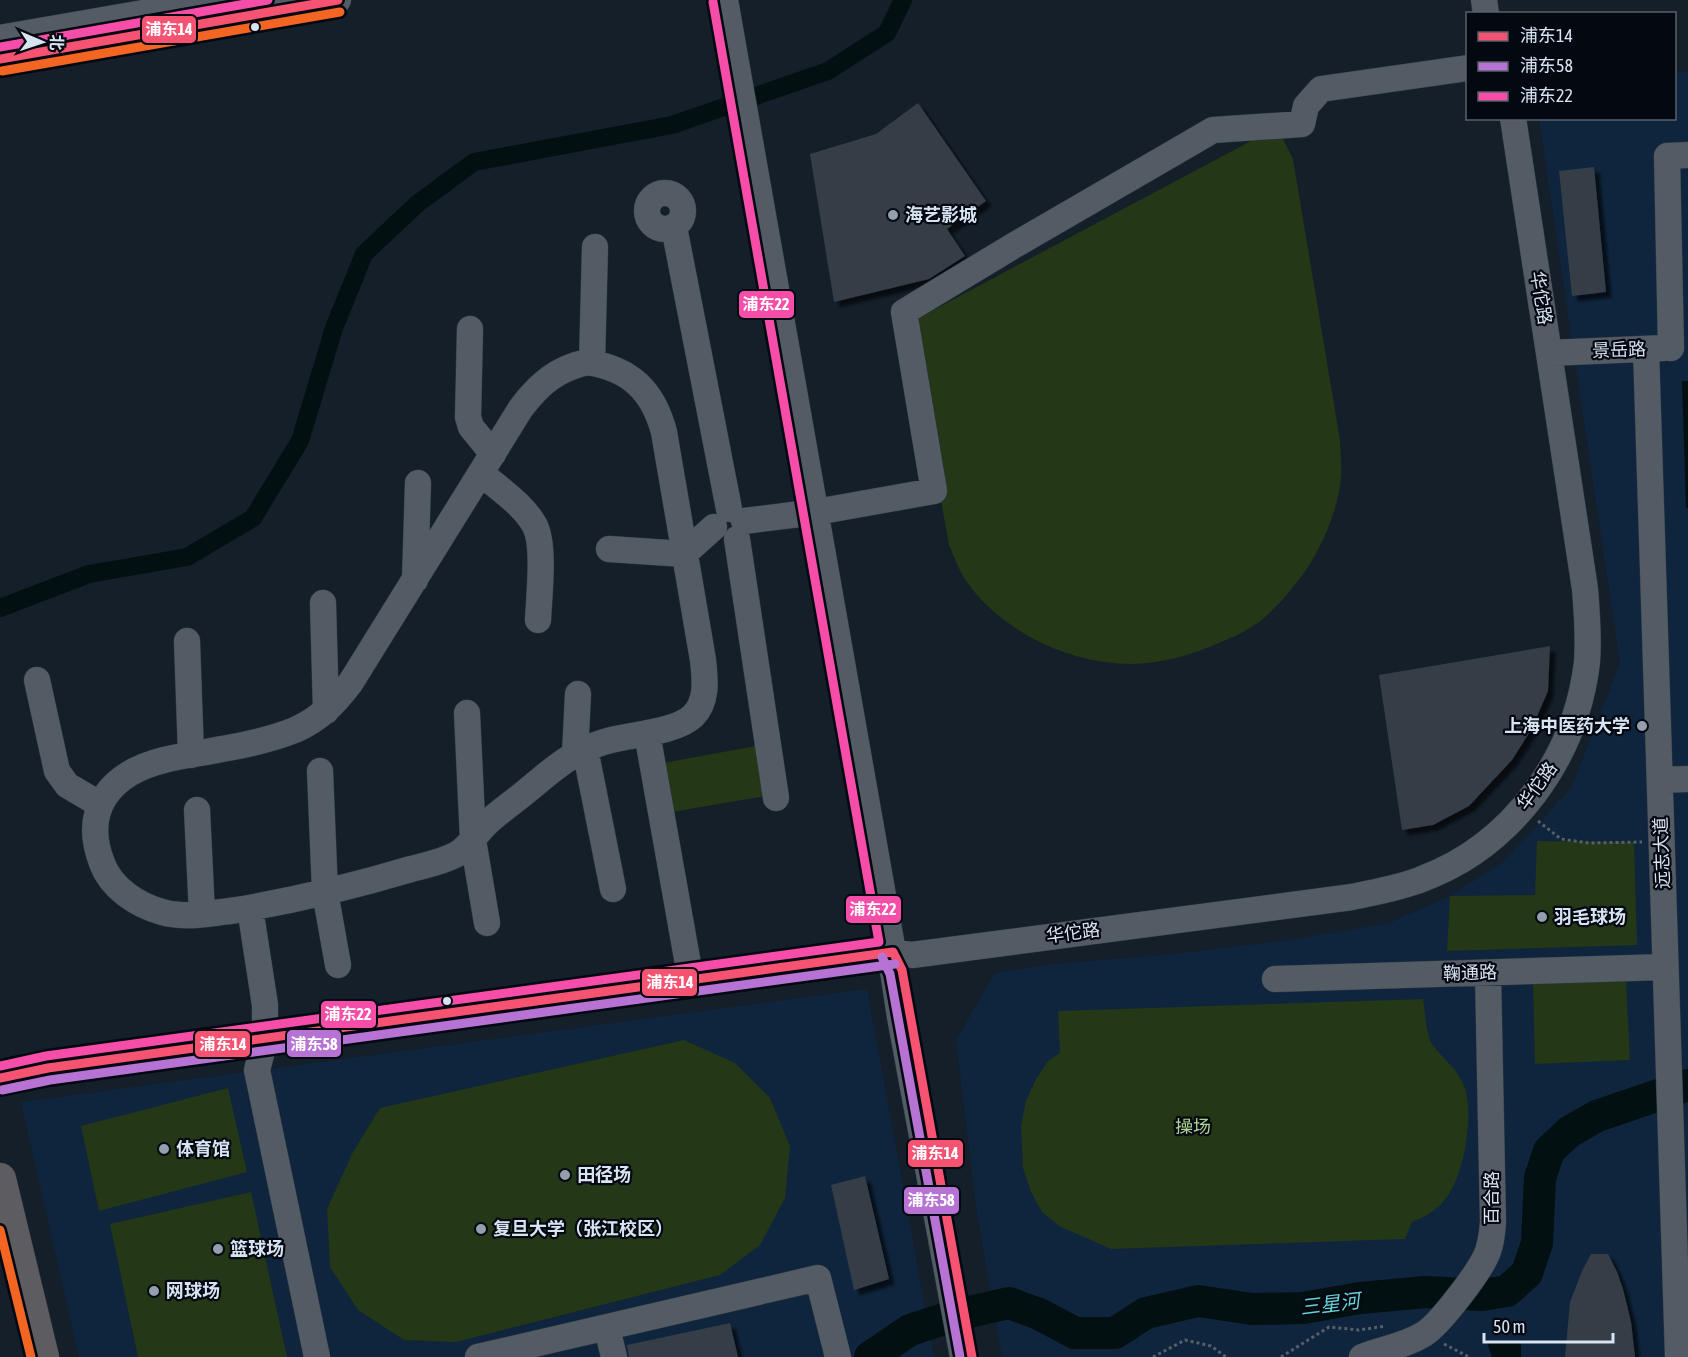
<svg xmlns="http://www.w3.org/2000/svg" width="1688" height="1357" font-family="'Asap Condensed','Noto Sans SC',sans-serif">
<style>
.built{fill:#0e253d}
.green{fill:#243716}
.water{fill:#021012}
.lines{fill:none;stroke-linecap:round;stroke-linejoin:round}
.canal{stroke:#021012;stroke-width:18}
.river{stroke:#021012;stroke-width:32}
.building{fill:#363c46;filter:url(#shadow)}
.minor-casing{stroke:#323943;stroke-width:27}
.major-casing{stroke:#323943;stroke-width:33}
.path{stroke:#575f67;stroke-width:3;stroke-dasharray:3 3;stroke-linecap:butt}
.minor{stroke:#535b64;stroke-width:26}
.major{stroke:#5d5c60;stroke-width:32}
.bus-1-casing{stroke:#030811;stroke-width:14}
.bus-2-casing{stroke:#030811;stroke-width:14}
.bus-3-casing{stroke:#030811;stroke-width:14}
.bus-4-casing{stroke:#030811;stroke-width:14}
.bus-1{stroke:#f65372;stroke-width:9}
.bus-2{stroke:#b673d3;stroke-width:9}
.bus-3{stroke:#f54da8;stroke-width:9}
.bus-4{stroke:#f26522;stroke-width:9}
.bus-dot{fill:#d8e4f2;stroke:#030811;stroke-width:2}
.poi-dot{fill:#939fac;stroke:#030811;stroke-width:2}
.labels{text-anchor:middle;stroke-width:4.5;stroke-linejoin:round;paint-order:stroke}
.poi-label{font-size:18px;font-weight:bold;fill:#d8e4f2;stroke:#030811;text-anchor:start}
.street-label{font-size:18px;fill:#d8e4f2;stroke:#030811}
.park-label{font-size:18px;fill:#afd591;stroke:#030811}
.water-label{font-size:20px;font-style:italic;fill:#66d3d7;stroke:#030811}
.line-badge{stroke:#030811;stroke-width:2}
.badge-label{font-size:16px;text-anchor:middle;font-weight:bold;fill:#fff}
</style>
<defs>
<filter id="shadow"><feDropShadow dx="5.5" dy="5.5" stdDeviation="1.5" flood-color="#0009"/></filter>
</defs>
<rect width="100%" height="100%" fill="#141f2a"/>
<path class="built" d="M1688 71V1357H1002L976 1206 956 1040 995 973 1053 964 1165 955 1281 941 1389 923 1450 896 1503 862 1571 788 1620 663 1539 119 1674 118 1675 73Z
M867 989 934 1357H79L21 1102Z"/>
<path class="green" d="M1277 127 1293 159 1340 440C1340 452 1342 465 1341 477 1339 507 1323 545 1306 570 1294 587 1280 604 1264 618 1251 629 1236 636 1221 642 1188 657 1150 667 1114 663 1057 658 996 626 964 578 958 568 954 556 949 545L909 323Z
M756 746 765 796 672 812 663 763Z
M1537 841 1634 842 1637 945 1447 951 1450 896 1535 895Z
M1626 980 1630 1060 1535 1064 1533 982Z
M1423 999C1425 1010 1426 1036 1432 1044 1442 1058 1459 1070 1465 1088 1474 1116 1464 1180 1443 1202 1435 1211 1423 1218 1412 1222L1405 1239 1111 1249 1059 1226 1042 1212 1031 1192 1023 1168 1021 1126 1026 1101 1036 1079 1048 1061 1060 1053 1058 1011Z
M684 1040 735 1063 770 1098 790 1146 785 1198 760 1245 720 1275 456 1342 404 1340 358 1310 330 1267 327 1209 353 1152 380 1108Z
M228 1088 247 1172 99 1211 81 1126Z
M251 1192 287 1357H138L110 1224Z"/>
<path class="water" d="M1682 381H1688V508H1686Z
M1521 1341V1357H1492L1487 1343Z"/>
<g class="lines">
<path class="canal" d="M0 608 89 574 187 557 253 518 300 441 334 328 364 254 417 204 474 162 672 125 828 71 887 33 903 0"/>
<path class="river" d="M870 1357 910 1330 956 1315 1009 1303 1039 1314 1075 1333H1115L1146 1313 1198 1301 1252 1309 1303 1308 1360 1298 1426 1292 1482 1295 1507 1291 1527 1273 1537 1243 1540 1178 1549 1151 1569 1132 1597 1116 1688 1085"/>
</g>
<path class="building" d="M918 103 986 201 947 229 965 256 929 279 834 302 810 154 876 134Z
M1594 167 1606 292 1572 296 1559 171Z
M1550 646 1548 691 1531 730 1512 760 1469 806 1433 825 1402 830 1379 675Z
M865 1176 889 1279 854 1290 831 1185Z
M1591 1254H1608L1617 1272 1623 1289 1631 1322 1635 1357H1565L1570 1302 1582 1271Z
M730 1323 738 1357H629L627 1345Z"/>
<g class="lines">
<defs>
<path id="minor" d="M725 0 893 952V971L900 1017 963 1357
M1484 0 1486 14
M0 38 218 0
M0 59 338 0
M647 211a18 18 0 1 1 36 0a18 18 0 1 1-36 0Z
M674 227 729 509
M470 329 468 417 471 427 493 454
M1671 348 1667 156 1688 155
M1646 349 1678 1357
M1549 353 1664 348
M587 362C631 369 653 391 664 432L703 660C705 679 708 701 693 716 676 732 634 734 611 740 599 743 587 748 576 754 559 763 544 777 528 790 515 801 500 811 487 823 476 833 470 847 457 854 443 862 426 865 411 869 354 886 296 900 237 910 213 913 186 919 162 912 137 905 111 888 102 863 81 809 111 773 164 760 183 755 203 753 222 749 246 745 272 739 295 730 320 719 335 703 351 682L521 408C540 383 557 369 587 362Z
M592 363 595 247
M481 473C499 489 524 505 535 526 545 546 539 597 538 620
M744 521 816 512 934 491 904 312 1013 246 1213 130 1302 124 1306 106 1321 89 1468 68
M737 539 776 798
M609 549 684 554 714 527
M415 580 418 483
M323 603 326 711
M187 641 191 755
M37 680 57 771 67 785 99 804
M467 713 473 840 487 923
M647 733 691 981
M585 749 613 889
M575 754 578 694
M320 771 325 892 338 965
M1660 780 1688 779
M197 810 202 914
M250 908 265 1005V1040L257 1070 317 1357
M1275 979 1665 967
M0 1078 48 1068 893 952 912 955 1352 897C1375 892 1400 888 1422 879 1513 845 1576 757 1587 662 1589 638 1587 613 1585 589L1513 118
M607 1328 614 1357
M478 1357 818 1278 838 1357
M1362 1357C1382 1349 1405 1346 1424 1334 1440 1324 1476 1276 1485 1258 1491 1247 1492 1234 1493 1222L1488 973"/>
<path id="major" d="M0 1179 43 1357"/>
</defs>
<use href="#minor" class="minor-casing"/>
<use href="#major" class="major-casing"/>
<path class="path" d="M1538 821 1561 839 1589 843 1642 842
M1444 1344 1469 1357
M1153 1357 1185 1340 1211 1346 1226 1357
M1281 1357 1329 1327 1359 1330 1386 1326"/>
<use href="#minor" class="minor"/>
<use href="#major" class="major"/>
<defs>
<path id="bus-1" d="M0 59 338 0
M893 952 902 970 972 1357
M0 1078 48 1068 893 952"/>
<path id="bus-2" d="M882 957 890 974 960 1357
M2 1090 50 1080 895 964"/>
<path id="bus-3" d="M0 47 268 0
M0 1066 46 1056 879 942 713 2"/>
<path id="bus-4" d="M2 71 340 12
M0 1230 31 1357"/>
</defs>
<use href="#bus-1" class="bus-1-casing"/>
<use href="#bus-2" class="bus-2-casing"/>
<use href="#bus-3" class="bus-3-casing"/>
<use href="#bus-4" class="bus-4-casing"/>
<use href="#bus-1" class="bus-1"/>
<use href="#bus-2" class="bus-2"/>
<use href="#bus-3" class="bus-3"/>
<use href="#bus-4" class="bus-4"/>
</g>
<g class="bus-dot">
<circle cx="255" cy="27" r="5"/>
<circle cx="447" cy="1001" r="5"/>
</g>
<g class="poi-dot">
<circle cx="893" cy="215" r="6"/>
<circle cx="1642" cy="726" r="6"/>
<circle cx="1542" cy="917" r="6"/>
<circle cx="164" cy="1149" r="6"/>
<circle cx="565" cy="1175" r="6"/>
<circle cx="481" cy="1229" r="6"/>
<circle cx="218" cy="1249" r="6"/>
<circle cx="154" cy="1291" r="6"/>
</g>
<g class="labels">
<g class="poi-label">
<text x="905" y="221">海艺影城</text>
<text x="1630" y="732" text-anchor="end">上海中医药大学</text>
<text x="1554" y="923">羽毛球场</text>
<text x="176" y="1155">体育馆</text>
<text x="577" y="1181">田径场</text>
<text x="493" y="1235">复旦大学（张江校区）</text>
<text x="230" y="1255">篮球场</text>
<text x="166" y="1297">网球场</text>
</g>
<g class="street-label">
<text transform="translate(1541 298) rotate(81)" y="6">华佗路</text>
<text transform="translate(1619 350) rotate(-2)" y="6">景岳路</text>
<text transform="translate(1537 786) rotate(-54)" y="6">华佗路</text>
<text transform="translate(1662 853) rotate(-92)" y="6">远志大道</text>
<text transform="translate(1073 933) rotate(-7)" y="6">华佗路</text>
<text transform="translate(1470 973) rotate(-2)" y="6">鞠通路</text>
<text transform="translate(1492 1198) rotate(-90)" y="6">百合路</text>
</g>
<g class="park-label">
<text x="1193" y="1133">操场</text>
</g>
<g class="water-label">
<text transform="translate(1330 1304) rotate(-7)" y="7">三星河</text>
</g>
</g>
<g class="line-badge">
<rect x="141" y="15" width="56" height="29" rx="6" fill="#f65372"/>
<rect x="738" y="290" width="57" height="29" rx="6" fill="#f54da8"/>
<rect x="845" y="895" width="57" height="29" rx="6" fill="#f54da8"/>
<rect x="641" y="968" width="57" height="29" rx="6" fill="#f65372"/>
<rect x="320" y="1000" width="57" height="29" rx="6" fill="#f54da8"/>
<rect x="286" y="1029" width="56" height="29" rx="6" fill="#b673d3"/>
<rect x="194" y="1030" width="57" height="28" rx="6" fill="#f65372"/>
<rect x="907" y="1139" width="57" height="29" rx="6" fill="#f65372"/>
<rect x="903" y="1186" width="57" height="29" rx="6" fill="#b673d3"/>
</g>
<g class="badge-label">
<text x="169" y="35">浦东14</text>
<text x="766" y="310">浦东22</text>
<text x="873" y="915">浦东22</text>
<text x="670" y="988">浦东14</text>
<text x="348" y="1020">浦东22</text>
<text x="314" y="1050">浦东58</text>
<text x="223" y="1050">浦东14</text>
<text x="935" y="1159">浦东14</text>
<text x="931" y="1206">浦东58</text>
</g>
<rect x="1466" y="12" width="210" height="108" fill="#030811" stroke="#58606b" stroke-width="1.5"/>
<rect x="1478" y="32" width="30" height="9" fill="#f65372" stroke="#58606b" stroke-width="1.5"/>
<text x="1520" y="42" font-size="18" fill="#d8e4f2">浦东14</text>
<rect x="1478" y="62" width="30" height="9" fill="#b673d3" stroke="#58606b" stroke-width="1.5"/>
<text x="1520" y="72" font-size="18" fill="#d8e4f2">浦东58</text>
<rect x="1478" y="92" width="30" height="9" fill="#f54da8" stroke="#58606b" stroke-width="1.5"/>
<text x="1520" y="102" font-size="18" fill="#d8e4f2">浦东22</text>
<g transform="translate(42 42) rotate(92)" stroke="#030811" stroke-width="4.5" paint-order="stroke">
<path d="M0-4.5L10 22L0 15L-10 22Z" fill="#d8e4f2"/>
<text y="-9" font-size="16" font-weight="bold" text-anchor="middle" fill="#d8e4f2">北</text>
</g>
<path d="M1484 1333v9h129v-9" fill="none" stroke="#d8e4f2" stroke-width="3"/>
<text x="1493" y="1333" font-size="18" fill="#d8e4f2" stroke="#030811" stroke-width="4.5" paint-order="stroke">50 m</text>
</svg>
